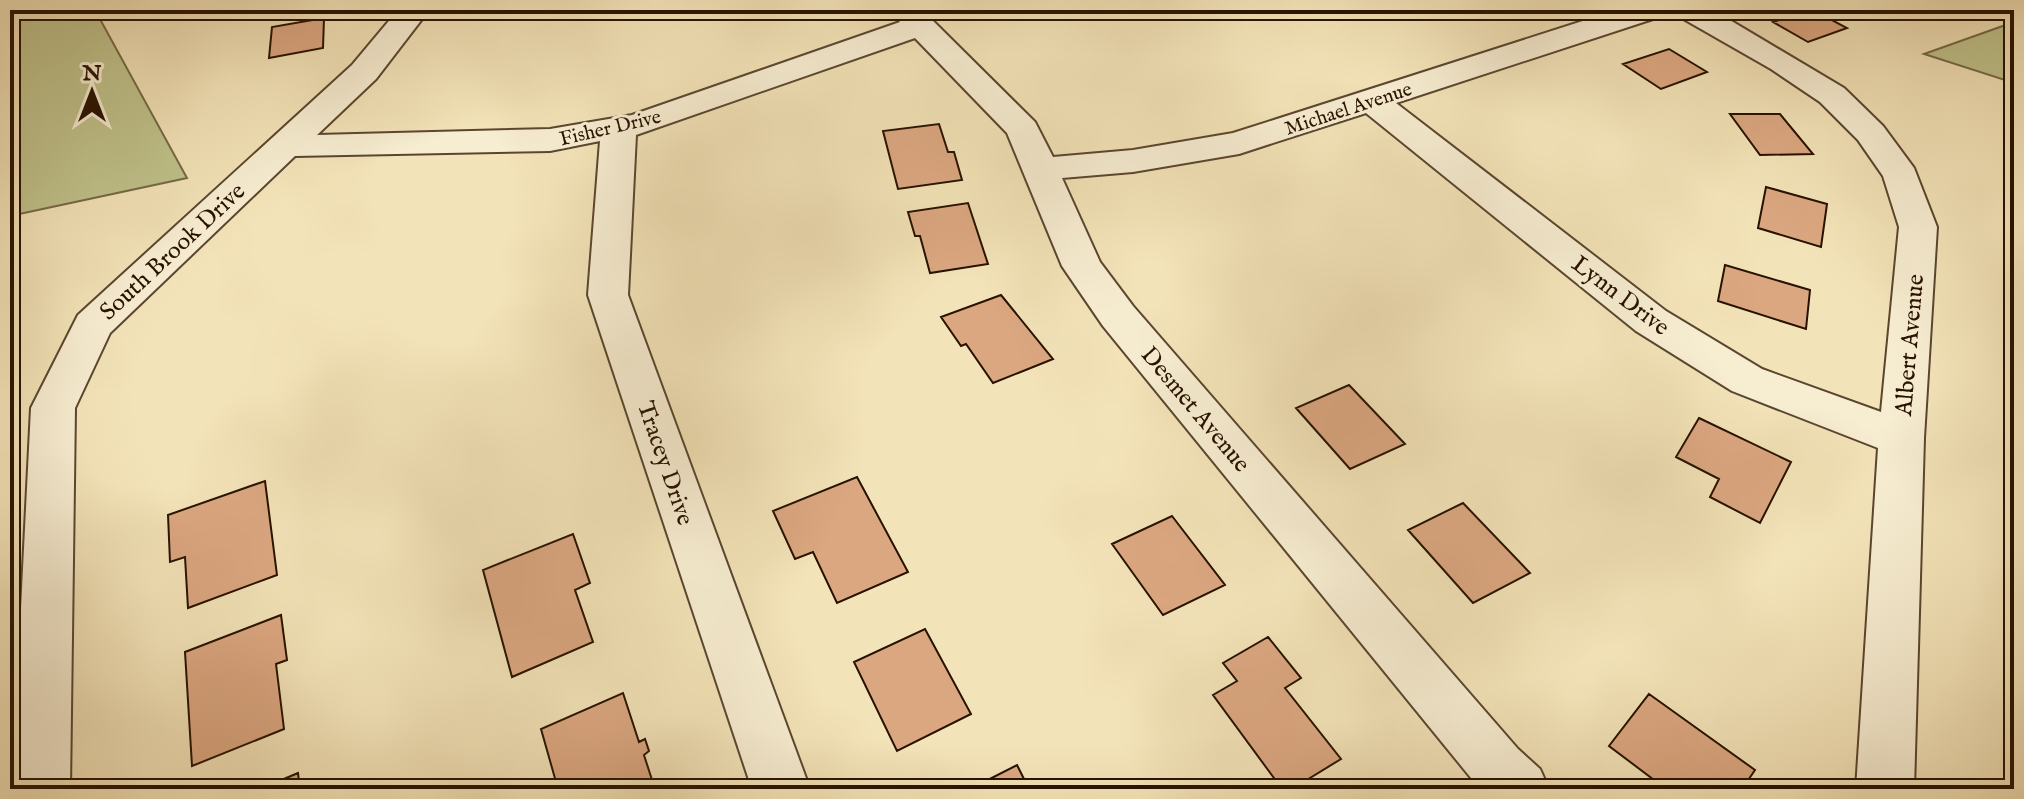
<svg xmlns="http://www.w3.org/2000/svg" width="2024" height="799" font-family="'IM FELL English',serif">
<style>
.green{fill:#c0c28b;stroke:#746a46;stroke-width:2}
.building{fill:#dba781;stroke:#271201;stroke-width:2}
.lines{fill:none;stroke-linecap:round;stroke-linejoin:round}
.minor-casing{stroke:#5a462f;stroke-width:4}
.minor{fill:#f7edd1;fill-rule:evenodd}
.labels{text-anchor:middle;stroke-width:6;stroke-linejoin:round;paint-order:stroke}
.far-street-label{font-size:20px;fill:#271201;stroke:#f7edd1}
.street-label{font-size:24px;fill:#271201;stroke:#f7edd1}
</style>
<rect width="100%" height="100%" fill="#f3e3b8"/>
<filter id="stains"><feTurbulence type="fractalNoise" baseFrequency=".0025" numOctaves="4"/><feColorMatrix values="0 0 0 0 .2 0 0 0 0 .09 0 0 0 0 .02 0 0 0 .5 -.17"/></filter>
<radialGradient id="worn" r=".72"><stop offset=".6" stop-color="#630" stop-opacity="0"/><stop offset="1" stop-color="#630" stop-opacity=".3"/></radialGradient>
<path class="green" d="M10 10H95L187 178 10 216Z
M2014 22V83L1924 54Z"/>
<path class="building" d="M1808 10H1813L1847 28 1808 42 1773 22Z
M324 18 323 48 269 58 272 27Z
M1669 49 1707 72 1661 89 1623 64Z
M1730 114H1780L1813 154 1760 155Z
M939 124 948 152H954L962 180 898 189 883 131Z
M1766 187 1827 204 1821 247 1758 228Z
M968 203 988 264 930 273 920 236H915L908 212Z
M1725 265 1810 290 1806 329 1718 301Z
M1001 295 1053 359 993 383 966 344 961 346 941 317Z
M1349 385 1405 444 1350 469 1296 408Z
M1699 418 1791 462 1760 523 1710 497 1719 479 1676 457Z
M857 477 908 572 837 603 813 552 795 559 773 511Z
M265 481 277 575 188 608 185 557 170 562 168 515Z
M1463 503 1530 573 1473 603 1408 530Z
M1172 516 1225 585 1163 615 1112 544Z
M573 534 590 583 575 590 593 642 512 677 483 570Z
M281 615 287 660 276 664 284 729 192 766 185 652Z
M925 629 971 714 897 751 854 662Z
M1268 637 1301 678 1285 688 1341 759 1292 789H1282L1213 695 1237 681 1223 663Z
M623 693 639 742 645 739 649 751 644 755 653 783 640 789H558L541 729Z
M1649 694 1755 770 1742 789H1666L1609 746Z
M1017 765 1029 789H970Z
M298 773 300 789H260Z"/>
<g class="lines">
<defs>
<path id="minor" d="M398 10H429L376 79 317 135 550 129 632 115 900 22 890 10H922L1035 122 1053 157 1133 150 1233 133 1617 10H1663L1659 17 1396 103 1666 311 1762 369 1881 412 1899 227 1883 176 1858 140 1820 102 1771 69 1680 17 1676 10H1713L1844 88 1883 126 1914 168 1937 227 1924 438 1914 789H1856L1878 448 1732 391 1636 331 1366 113 1239 154 1133 172 1062 178 1100 262 1133 306 1518 749 1540 769 1549 789H1480L1103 326 1062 266 1007 133 915 38 636 135 628 295 810 789H752L588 295 600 141 550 151 295 156 110 333 75 408 70 789H12L31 408 78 315 352 65Z"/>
</defs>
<use href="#minor" class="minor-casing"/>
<use href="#minor" class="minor"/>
</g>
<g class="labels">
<g class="far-street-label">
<text transform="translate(1348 108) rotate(-18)" y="7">Michael Avenue</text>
<text transform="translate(610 127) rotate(-13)" y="7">Fisher Drive</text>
</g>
<g class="street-label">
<text transform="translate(172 251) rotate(-43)" y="8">South Brook Drive</text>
<text transform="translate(1621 295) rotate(37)" y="8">Lynn Drive</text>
<text transform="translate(1909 345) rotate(-85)" y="8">Albert Avenue</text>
<text transform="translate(1196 409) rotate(50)" y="8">Desmet Avenue</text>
<text transform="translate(666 463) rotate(71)" y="8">Tracey Drive</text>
</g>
</g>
<rect width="2024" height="799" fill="none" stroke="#f3e3b8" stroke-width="40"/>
<rect x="12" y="12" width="2000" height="775" fill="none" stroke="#271201" stroke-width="4"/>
<rect x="20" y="20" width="1984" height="759" fill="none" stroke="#271201" stroke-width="2"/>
<g transform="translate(92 92)" stroke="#f7edd1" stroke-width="6" paint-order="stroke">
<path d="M0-6L14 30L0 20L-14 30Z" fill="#271201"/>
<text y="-12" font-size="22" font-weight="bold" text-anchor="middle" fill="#271201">N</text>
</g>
<rect width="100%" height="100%" filter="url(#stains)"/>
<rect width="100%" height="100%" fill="url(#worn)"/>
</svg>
